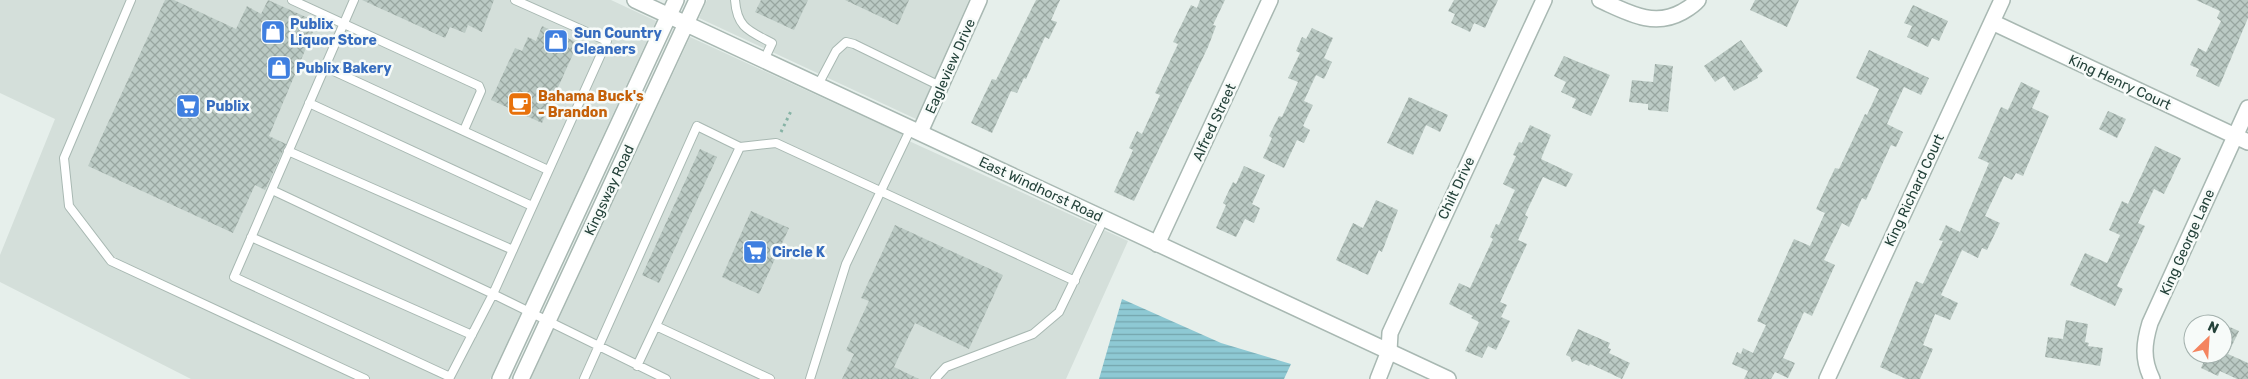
<svg xmlns="http://www.w3.org/2000/svg" width="2248" height="379" font-family="Rubik,sans-serif">
<style>
.built{fill:#d4dfda}
.water{fill:url(#water-rules)}
.building{fill:url(#building-cross-hatch)}
.lines{fill:none;stroke-linecap:round;stroke-linejoin:round}
.service-casing{stroke:#a8b8b2;stroke-width:10}
.minor-casing{stroke:#a8b8b2;stroke-width:18}
.tertiary-casing{stroke:#a8b8b2;stroke-width:18}
.path{stroke:#86b3a5;stroke-width:3;stroke-dasharray:2.5 4;stroke-linecap:butt}
.service{stroke:#fff;stroke-width:8}
.minor{stroke:#fff;stroke-width:15}
.tertiary{stroke:#fff;stroke-width:15}
.labels{text-anchor:middle;stroke-width:5;stroke-linejoin:round;paint-order:stroke}
.shop-label{font-size:14px;font-weight:bold;fill:#366cbe;stroke:#f7fbf9;text-anchor:start}
.street-label{font-size:14px;fill:#24423a;stroke:#f7fbf9}
.food-label{font-size:14px;font-weight:bold;fill:#c56008;stroke:#f7fbf9;text-anchor:start}
</style>
<defs>
<pattern id="water-rules" width="6" height="5" patternUnits="userSpaceOnUse" patternTransform="scale(1.25)"><rect width="6" height="5" fill="#8ec9d4"/><path d="M0 2.5h6" fill="none" stroke="#74a5ad"/></pattern>
<pattern id="building-cross-hatch" width="8" height="8" patternUnits="userSpaceOnUse" patternTransform="scale(1.25)"><rect width="8" height="8" fill="#bbcac4"/><path d="M0 0l8 8M0 8l8-8" fill="none" stroke="#98a6a0"/></pattern>
</defs>
<rect width="100%" height="100%" fill="#e6efeb"/>
<path class="built" d="M0 0H611L656 21 490 379H191L0 282V255L55 119 0 93Z
M707 0H969L916 119 699 18Z
M690 37 910 138 909 141 1128 241 1066 379H531Z"/>
<path class="water" d="M1122 299 1221 343 1291 364 1284 379H1099Z"/>
<path class="building" d="M165 0H174L236 29 247 6 261 14 268 0 317 22 269 136 286 144 265 190 255 185 233 233 88 166Z
M362 0H494L482 32 468 25 465 33 450 27 445 38Z
M761 0H808L794 30 755 12Z
M845 0H909L898 25Z
M1036 0H1060L1051 20 1057 22 1049 39 1045 37 1026 79 1024 78 1017 93 1011 91 992 133 971 123 992 79 996 80Z
M1200 0H1225L1213 25 1216 26 1208 47 1134 201 1114 192 1133 150 1129 148 1137 131 1142 134 1160 95 1155 93 1178 44 1173 42 1191 5 1197 8Z
M1454 0H1498L1485 28 1474 23 1470 32 1451 23 1455 14 1448 11Z
M1755 0H1799L1787 27 1750 10Z
M2196 0H2248V18L2219 87 2196 76 2199 69 2190 65 2198 48 2206 52 2221 21 2217 18 2220 11Z
M1913 5 1948 21 1939 41 1932 38 1928 47 1907 37 1912 26 1904 23Z
M542 26 578 43 542 123 491 100 515 48 522 51 528 37 536 41Z
M1312 28 1333 38 1324 58 1332 62 1324 79 1316 75 1304 101 1313 105 1303 126 1310 130 1304 143 1297 140 1284 168 1263 158 1272 138 1269 136 1279 116 1282 117 1298 82 1288 78 1300 53 1296 51 1302 37 1306 39Z
M1741 40 1763 71 1757 76 1758 78 1734 91 1724 76 1715 82 1704 66Z
M1869 50 1929 78 1921 95 1904 87 1887 124 1903 132 1896 147 1891 145 1866 200 1862 198 1849 227 1842 223 1824 260 1835 265 1812 316 1804 312 1783 358 1795 363 1788 378 1775 372 1771 379H1744L1748 371 1732 364 1737 352 1741 354 1743 348 1753 353 1766 325 1757 321 1794 239 1810 246 1825 213 1816 209 1835 168 1839 169 1865 114 1867 115 1879 89 1856 78Z
M1564 56 1610 75 1591 116 1572 108 1576 99 1561 92 1566 82 1554 76Z
M1655 64 1673 66 1668 112 1648 110V104L1629 102 1632 80 1653 82Z
M2021 82 2040 91 2032 108 2049 116 2023 176 2016 173 2012 180 2004 176 1985 216 2000 223 1987 250 1982 248 1978 258 1962 250 1941 295 1958 303 1950 320 1935 314 1923 345 1933 349 1920 379H1906L1880 367 1916 281 1923 284 1943 241 1939 240 1946 225 1960 232 1989 163 1978 158 2001 107 2008 110Z
M1409 97 1448 115 1440 132 1426 125 1413 155 1387 143Z
M2108 111 2126 119 2117 138 2099 129Z
M1530 125 1551 135 1541 159 1573 174 1566 187 1543 177 1525 215 1528 217 1518 240 1527 244 1500 302 1507 305 1501 317 1510 321 1496 350 1488 346 1482 358 1465 351 1479 322 1471 318 1473 316 1449 304 1459 283 1470 288 1493 239 1490 237 1496 224 1499 225 1515 190 1503 184 1516 156 1513 155 1519 142 1522 143Z
M2155 146 2181 158 2164 194 2154 189 2138 223 2145 226 2117 286 2123 289 2115 306 2070 285 2085 253 2107 263 2120 235 2109 230 2122 201 2128 204Z
M700 149 717 157 659 283 642 275Z
M1244 166 1265 175 1252 204 1260 208 1254 223 1245 219 1236 237 1216 228 1226 205 1223 203 1233 182 1236 184Z
M1376 200 1398 210 1382 252 1379 250 1368 275 1336 260 1353 223 1363 228Z
M751 211 789 228 759 294 722 277Z
M895 225 1003 275 969 349 915 323 894 367 919 379H842L854 354 846 350 869 301 861 298Z
M2066 320 2088 324 2085 342 2089 343 2088 346 2103 348 2100 366 2045 357 2048 337 2063 339Z
M2223 324 2239 331 2228 354 2248 363V379H2237L2220 371 2218 376 2201 368 2207 354H2223Z
M1578 329 1610 343 1608 348 1611 349 1609 353 1630 363 1622 379 1590 364 1589 366 1576 360 1572 362 1570 357 1566 355Z"/>
<g class="lines">
<defs>
<path id="service" d="M131 0 64 158 69 206 111 261 365 379
M292 0 479 86 481 91 464 130
M354 0 234 277 450 377 493 294 666 379
M735 0C737 28 749 31 772 43L764 60
M325 67 548 170
M818 85 836 51 846 42 854 44 940 86
M309 103 532 206
M740 147 776 143 1075 281
M288 151 513 250
M272 190 493 294 607 41 515 0
M251 237 472 335
M656 326 770 379
M584 379 697 126 740 147 637 366
M810 379 846 264 911 128
M935 379 946 367 1033 334 1059 312 1104 219"/>
<path id="minor" d="M1600 0C1627 12 1653 28 1682 12 1689 8 1693 6 1698 0
M1992 22 2248 142
M920 132 979 0
M1157 244 1270 0
M1378 379 1389 351 1390 333 1544 0
M1827 379 2002 0
M2152 379C2142 359 2144 343 2150 323L2248 108"/>
<path id="tertiary" d="M635 0 1448 379
M500 379 676 0
M521 379 697 0"/>
</defs>
<use href="#service" class="service-casing"/>
<use href="#minor" class="minor-casing"/>
<use href="#tertiary" class="tertiary-casing"/>
<path class="path" d="M781 132 792 109"/>
<use href="#service" class="service"/>
<use href="#minor" class="minor"/>
<use href="#tertiary" class="tertiary"/>
</g>
<defs>
<symbol id="shop-square" viewBox="-11 -11 22 22"><rect x="-9" y="-9" width="18" height="18" rx="4" fill="#3f7fe0" stroke="#f7fbf9"/><path d="M-5-2.5h2.3a2.7 3.5 0 0 1 5.4 0H5L5.5 6h-11ZM-1.5-2.5h3a1.5 2.3 0 0 0-3 0Z" fill="#fff"/></symbol>
<symbol id="cafe-square" viewBox="-11 -11 22 22"><rect x="-9" y="-9" width="18" height="18" rx="4" fill="#e8710a" stroke="#f7fbf9"/><path d="M-5.5-4.5H6V0H3Q3 3.5 0 3.5H-2.5Q-5.5 3.5-5.5 0ZM3-3.2v2h1.7v-2ZM-6 4.5H4V6H-6Z" fill="#fff"/></symbol>
<symbol id="supermarket-square" viewBox="-11 -11 22 22"><rect x="-9" y="-9" width="18" height="18" rx="4" fill="#3f7fe0" stroke="#f7fbf9"/><path d="M-6-5.5h2.5l.6 2H6L4.5 2H-2.5L-4.4-4H-6ZM-1.5 3.2a1.3 1.3 0 1 0 .1 0ZM3 3.2a1.3 1.3 0 1 0 .1 0Z" fill="#fff"/></symbol>
</defs>
<g fill-rule="evenodd">
<use href="#shop-square" x="259" y="18" width="28" height="28"/>
<use href="#shop-square" x="542" y="27" width="28" height="28"/>
<use href="#shop-square" x="265" y="54" width="28" height="28"/>
<use href="#cafe-square" x="506" y="90" width="28" height="28"/>
<use href="#supermarket-square" x="174" y="92" width="28" height="28"/>
<use href="#supermarket-square" x="741" y="238" width="28" height="28"/>
</g>
<g class="labels">
<g class="shop-label">
<text x="290" y="29">Publix<tspan x="290" dy="16">Liquor Store</tspan></text>
<text x="574" y="38">Sun Country<tspan x="574" dy="16">Cleaners</tspan></text>
<text x="296" y="73">Publix Bakery</text>
<text x="206" y="111">Publix</text>
<text x="772" y="257">Circle K</text>
</g>
<g class="street-label">
<text transform="translate(950 66) rotate(-66)" y="5">Eagleview Drive</text>
<text transform="translate(2120 82) rotate(25)" y="5">King Henry Court</text>
<text transform="translate(1214 122) rotate(-65)" y="5">Alfred Street</text>
<text transform="translate(1456 188) rotate(-65)" y="5">Chilt Drive</text>
<text transform="translate(1041 189) rotate(25)" y="5">East Windhorst Road</text>
<text transform="translate(609 190) rotate(-65)" y="5">Kingsway Road</text>
<text transform="translate(1914 190) rotate(-65)" y="5">King Richard Court</text>
<text transform="translate(2187 242) rotate(-66)" y="5">King George Lane</text>
</g>
<g class="food-label">
<text x="538" y="101">Bahama Buck's<tspan x="538" dy="16">- Brandon</tspan></text>
</g>
</g>
<g transform="translate(2208 339) rotate(25)"><circle r="24" fill="#f7fbf9" stroke="#a3b1ad"/>
<path d="M0-4L9 19L0 12L-9 19Z" fill="#f4845f"/>
<text y="-8" font-size="14" font-weight="bold" text-anchor="middle" fill="#24423a">N</text>
</g>
</svg>
